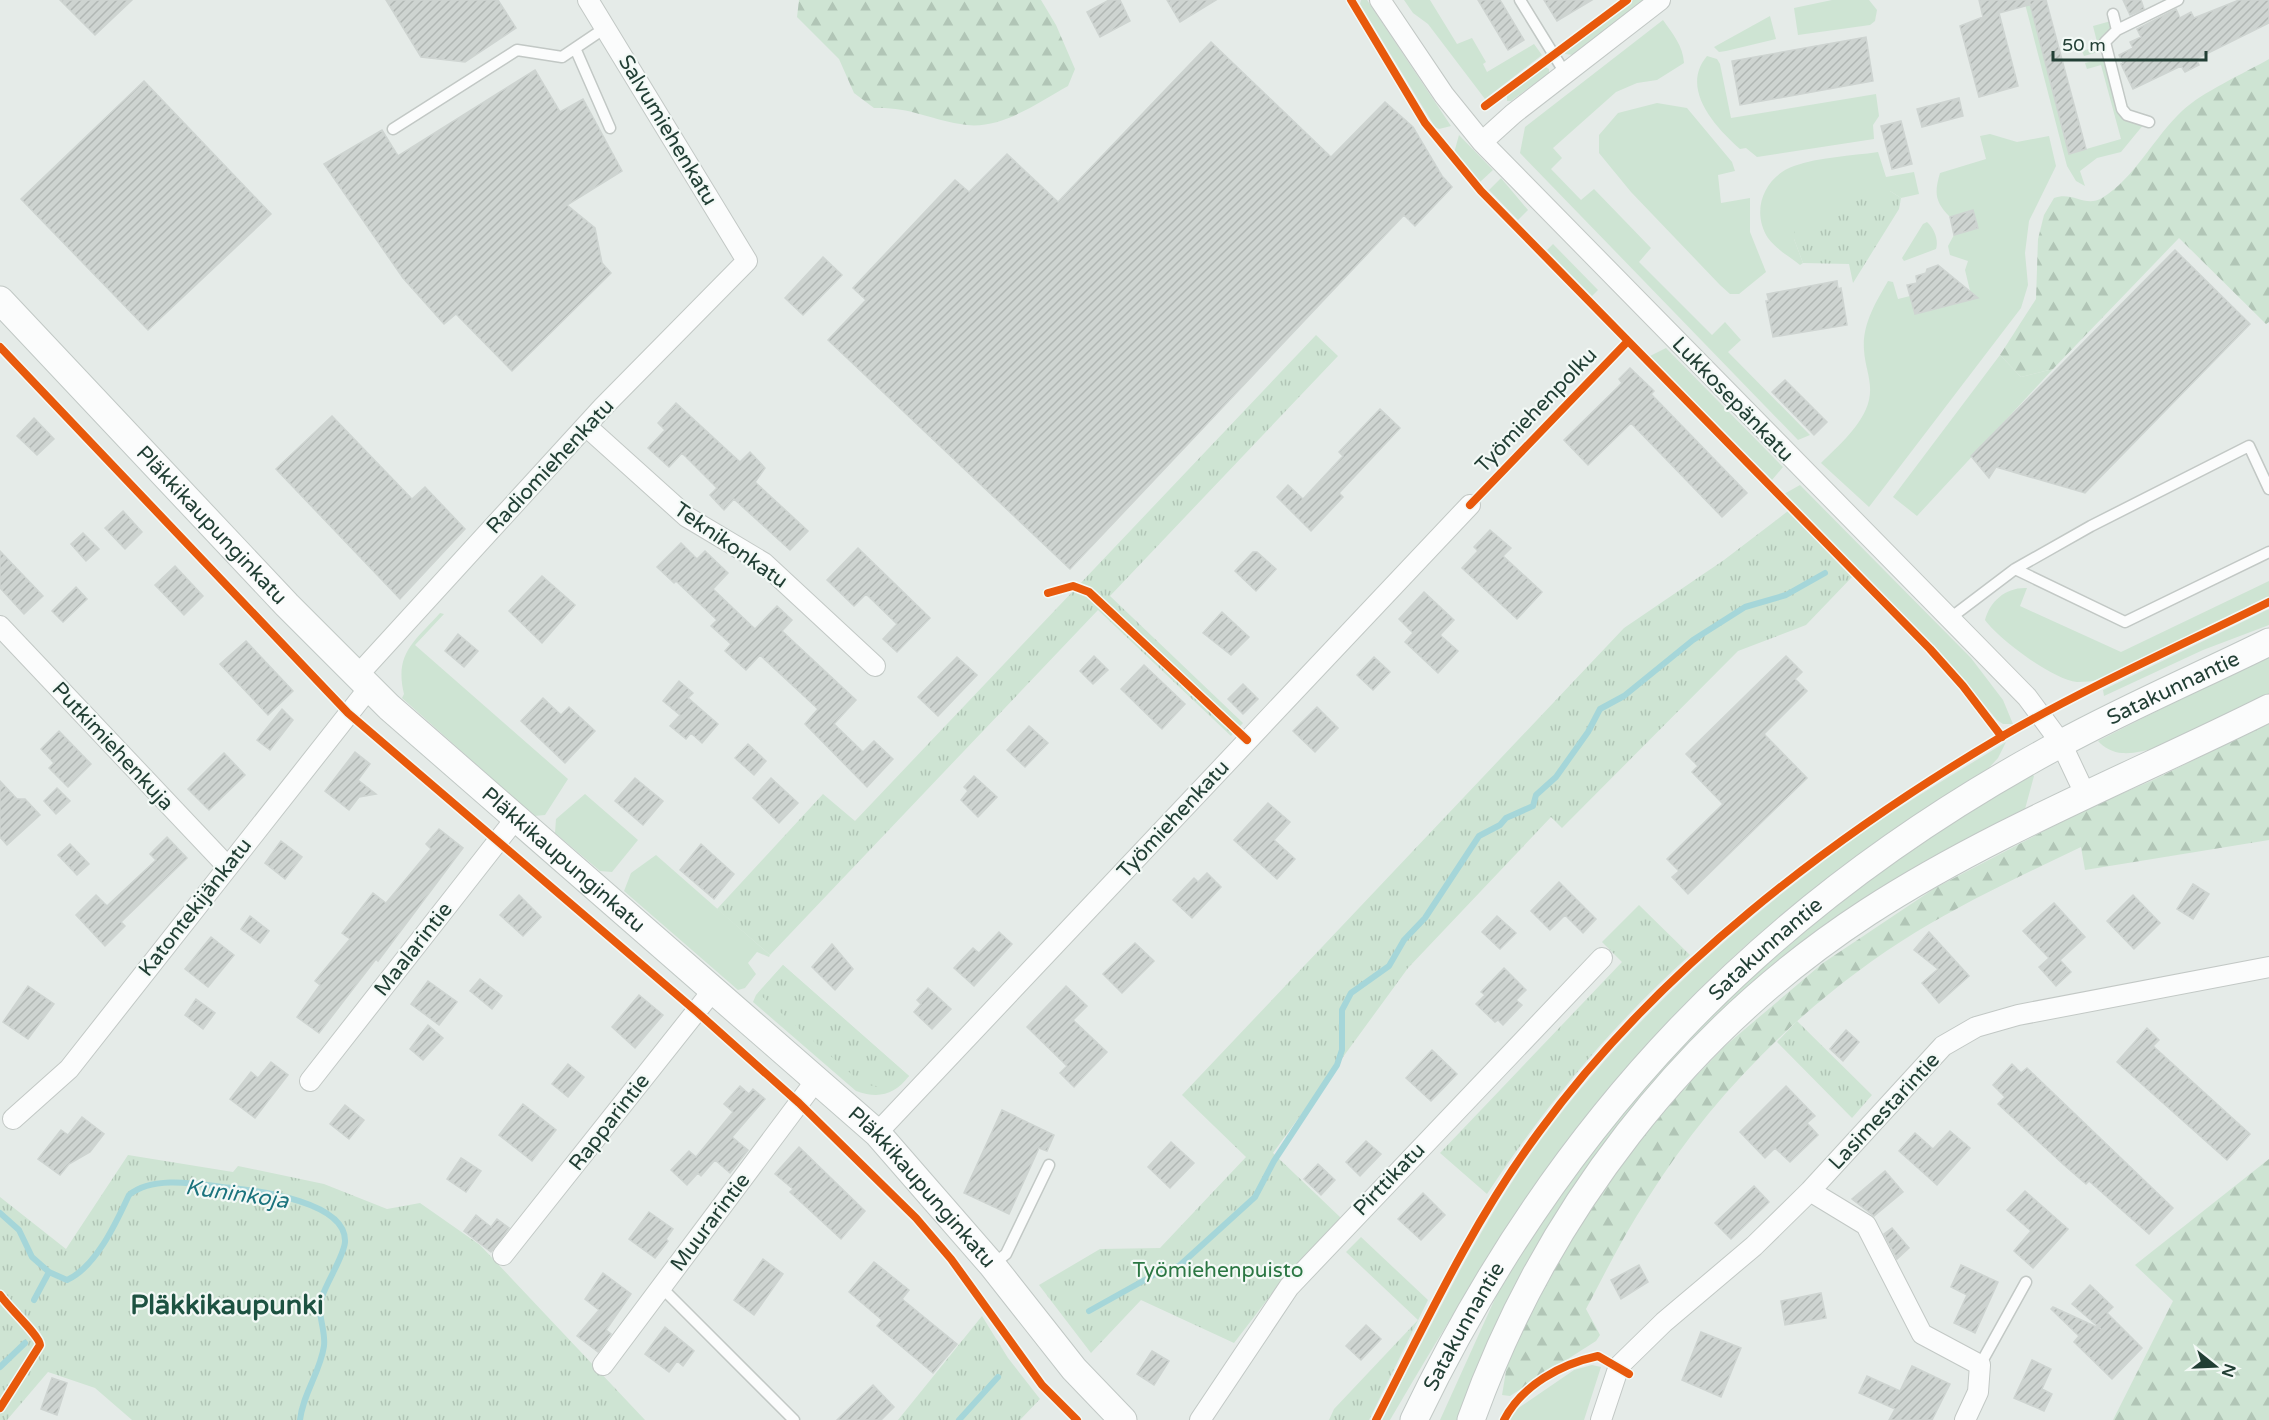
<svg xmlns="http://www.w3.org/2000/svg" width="2269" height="1420" font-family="'Varela Round',sans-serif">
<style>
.grass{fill:#cee4d3}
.forest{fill:url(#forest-firs)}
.park{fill:url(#park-tufts)}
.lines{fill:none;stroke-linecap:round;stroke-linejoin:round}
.stream{stroke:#a5d6d9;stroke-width:6}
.building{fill:url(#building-hatch);stroke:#ced4d1;stroke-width:1.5}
.lane-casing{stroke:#c2c8c5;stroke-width:13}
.street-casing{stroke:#c2c8c5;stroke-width:22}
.secondary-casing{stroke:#c1c8c5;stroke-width:29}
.lane{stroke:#fbfcfc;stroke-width:10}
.street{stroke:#fbfcfc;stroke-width:20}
.secondary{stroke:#fbfcfc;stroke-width:27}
.cycleway-casing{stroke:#f3f9f6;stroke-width:11}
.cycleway{stroke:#e8590c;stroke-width:8}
.labels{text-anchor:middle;stroke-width:4.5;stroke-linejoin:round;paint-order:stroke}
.street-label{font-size:21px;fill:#223f35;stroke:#f3f9f6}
.park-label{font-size:21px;fill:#2b7743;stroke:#f3f9f6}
.water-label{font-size:22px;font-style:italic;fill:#1a737d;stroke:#f3f9f6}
.district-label{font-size:27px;font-weight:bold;fill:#1d5241;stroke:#f3f9f6}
</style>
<defs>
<pattern id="forest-firs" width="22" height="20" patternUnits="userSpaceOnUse" patternTransform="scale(1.5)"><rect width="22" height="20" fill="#cee4d3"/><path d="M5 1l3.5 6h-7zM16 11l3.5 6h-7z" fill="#b1c5b6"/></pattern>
<pattern id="park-tufts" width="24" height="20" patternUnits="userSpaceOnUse" patternTransform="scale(1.5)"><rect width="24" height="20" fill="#cee4d3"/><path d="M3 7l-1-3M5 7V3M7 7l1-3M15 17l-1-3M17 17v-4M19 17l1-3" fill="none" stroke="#b1c5b6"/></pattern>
<pattern id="building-hatch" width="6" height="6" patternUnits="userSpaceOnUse" patternTransform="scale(1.5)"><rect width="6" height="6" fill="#ced4d1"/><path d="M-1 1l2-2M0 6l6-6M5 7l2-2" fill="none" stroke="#b1b7b4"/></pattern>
</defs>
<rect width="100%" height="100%" fill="#e5ebe8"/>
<path class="grass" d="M1361 0H1367L1451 126 1439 129 1435 127 1360 4Z
M1404 0H1430L1457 44 1472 38 1486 62 1483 64 1487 72 1534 44 1542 55 1485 99 1428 24 1413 13Z
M1631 0H1646L1573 55 1565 54 1566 48Z
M1832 0H1869L1877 10 1875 21 1870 25 1798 35 1794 8Z
M2024 0H2029L2069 154 2121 139 2101 65 2087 69 2085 63 2104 58 2119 111 2144 124 2121 152 2097 158 2080 171 2085 186 2076 181 2067 166Z
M1770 16 1776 39 1726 51 1719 52 1714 47Z
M1663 20C1673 34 1683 46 1684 63L1657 80 1637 83 1616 92 1553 148 1562 158 1551 169 1581 200 1594 189 1651 248 1639 262 1712 335 1725 322 1741 340 1728 352 1810 435 1798 440 1520 153 1525 127Z
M2111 21 2113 26 2102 36V51L2084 56 2082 51 2098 46 2093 26Z
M1707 56 1717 59 1720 64 1731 118 1876 94 1879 116 1873 125 1874 139 1757 157 1746 148 1740 149C1714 126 1680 88 1707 56Z
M1544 66 1549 69V73L1511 101H1507V96Z
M1657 103 1687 108 1732 162 1735 171 1718 175 1721 203 1750 198V232L1766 272 1739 294H1730L1720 285 1631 192 1599 153V135L1618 113Z
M1990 134 2017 142 2049 136 2056 166 2029 221 2025 253 2028 285 2021 308 1869 507 1821 463C1838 446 1863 425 1869 400 1873 382 1865 368 1864 350 1862 324 1876 302 1888 281L1893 282 1898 299 1910 296 1915 314 1972 299 1965 270 1968 261 1950 255 1948 246 1954 235 1978 228 1973 210 1950 217C1935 202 1934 193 1940 173L1986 159 1980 136Z
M1459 135 1493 170 1480 182 1454 153Z
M1878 152 1886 177 1914 172 1919 194 1901 198 1890 191 1794 239 1803 263 1800 265C1790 257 1776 249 1768 238 1750 210 1765 176 1794 166 1819 157 1851 156 1878 152Z
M1501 178 1528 210 1518 220 1489 190Z
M1927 222C1934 228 1939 240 1936 249L1904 261 1902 258 1923 224Z
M1553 244 1598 290 1592 296 1547 250Z
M1666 348 1783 467 1772 480 1650 356Z
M2000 355 2021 377 2053 369 1917 516 1893 497Z
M1800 485 1971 658 2003 700 2013 724H2003L1997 720 1959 674 1784 494Z
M2269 581V597L2100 680C2093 681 2085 682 2077 682 2052 679 2000 640 1985 620 1990 601 2006 587 2027 588L2020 606 2121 652Z
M2269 609V625L2203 650 2104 696 2103 690Z
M440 613 444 614 415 645 568 779 545 815 534 816 402 698 404 694C394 653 415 641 440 613Z
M2269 654V695C2233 712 2161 756 2122 753 2114 753 2103 747 2098 741Z
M2006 742 1998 758 1985 772C1888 834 1791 899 1709 980 1577 1110 1483 1261 1390 1420H1381C1432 1326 1477 1228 1540 1141 1620 1032 1720 939 1828 858 1884 815 1946 779 2006 742Z
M2032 774 2034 776 2025 809 1879 889 1826 925 1764 975 1587 1171 1547 1228 1514 1288 1493 1330 1458 1420H1440L1503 1281 1580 1165 1683 1042 1757 969 1873 876 1949 825Z
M585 794 638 840 612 872 600 871 555 833 556 819Z
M656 855 770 955 769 957 757 952 748 963 756 974 745 988 738 990 624 891 631 873Z
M783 965 909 1076C894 1095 879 1099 856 1091L753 1002 756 995Z
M1592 1365 1601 1367 1584 1420H1510L1514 1411 1574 1370Z"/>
<path class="forest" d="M799 0H1041L1056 25 1075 69 1068 86C1035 104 999 132 960 124 926 118 910 107 874 108L854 93 839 59 797 17Z
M2269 59V322L2266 324 2179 238 2053 369 2021 377 2000 355 2036 299 2038 239 2044 215 2054 198C2073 191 2085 208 2102 198 2133 180 2155 136 2182 111 2202 92 2245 73 2269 59Z
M2269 723V840L2085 870 2081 847C2025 874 1969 900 1916 932 1810 997 1714 1092 1648 1198 1625 1233 1606 1271 1586 1309L1600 1335 1596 1341 1510 1396 1502 1395 1509 1353 1579 1220 1640 1134 1725 1046 1823 963 1935 888 2084 810 2151 781Z
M2269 1159V1420H2113L2173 1301 2135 1265Z"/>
<path class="park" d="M1866 191H1890L1901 198 1899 209 1853 283 1849 264 1803 263 1794 239V232Z
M1316 335 1338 356 1110 596 1243 723 1231 736 1098 610 770 955 717 909 823 794 855 821Z
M1788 511 1852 577 1806 625 1738 651 1562 828 1551 817 1408 968 1273 1153 1341 1218 1277 1287 1234 1343 1141 1300 1091 1353 1039 1285 1100 1249 1160 1248 1246 1157 1182 1095 1624 628 1724 560Z
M1639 905 1690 955C1611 1026 1545 1106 1487 1194L1440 1153 1622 962 1602 942Z
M783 965 909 1076C893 1090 874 1091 856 1078L758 993Z
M1797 1021 1872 1095 1852 1118 1777 1042Z
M128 1155 233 1172 238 1166 324 1184 387 1209 420 1203 480 1245 645 1420H132L95 1388 48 1372 7 1420H0V1197L66 1249Z
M1361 1237 1428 1300 1369 1420H1329L1334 1409 1418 1320 1346 1252Z
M982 1316 1008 1358 1040 1399 1020 1420H898Z"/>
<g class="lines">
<path class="stream" d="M0 1213 19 1230 32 1257 49 1272 67 1280C96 1267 116 1223 129 1195 154 1174 203 1185 232 1188 259 1191 347 1202 345 1242 344 1256 327 1281 322 1297 316 1314 326 1329 324 1346 320 1373 303 1393 300 1420
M34 1300 49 1272
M1089 1311 1161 1271 1179 1266 1255 1197 1274 1161 1337 1065 1342 1050V1010L1351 993 1389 966 1404 940 1425 918 1479 836 1500 825 1506 818 1533 806 1536 795 1556 777 1588 732 1600 709 1624 696 1693 640 1745 607 1786 595 1825 573
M0 1367 25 1343
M959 1420 998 1377"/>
</g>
<path class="building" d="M60 0H132L95 35Z
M386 0H498L516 28 465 62 421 57Z
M1109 0H1120L1130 21 1100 37 1087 12Z
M1167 0H1216L1180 22Z
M1478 0H1500L1524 40 1508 50Z
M1544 0H1592L1557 21Z
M1979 0H2028L2029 5 1999 13 2018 86 1979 97 1960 26 1983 17Z
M2029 0H2046L2086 149 2069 154Z
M2123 0H2141L2144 9 2130 15Z
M2239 0H2269V23L2196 59 2199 65 2185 72 2181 66 2133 89 2121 64 2123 63 2119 55 2133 48 2130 42 2141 37 2137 29 2176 9 2180 18 2191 12 2194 18Z
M1866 37 1873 81 1740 105 1732 61Z
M1211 42 1331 157 1385 102 1413 127 1442 176 1452 187 1415 226 1404 215 1070 569 828 340 866 300 853 288 955 180 969 192 1007 154 1058 202Z
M535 70 560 112 583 99 622 171 567 205 595 228 602 263 611 273 512 371 456 314 444 324 403 278 324 164 382 130 398 156Z
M144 81 271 214 148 330 21 199Z
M1959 98 1963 116 1922 127 1917 109Z
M1901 121 1912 164 1892 169 1881 126Z
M1973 210 1978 228 1954 235 1950 217Z
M2175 250 2250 324 2085 493 1996 467 1989 478 1971 456Z
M823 257 842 275 803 315 785 298Z
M1938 265 1978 298 1915 314 1907 285 1917 283 1916 276 1926 273 1927 269Z
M1837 281 1838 289 1841 288 1847 325 1773 337 1766 301H1769L1767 294Z
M1630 368 1654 391 1651 394 1747 493 1722 517 1631 423 1588 465 1564 440 1622 383 1619 379Z
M1785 380 1827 422 1814 435 1772 392Z
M676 403 740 462 750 452 765 468 755 482 808 531 790 550 734 499 724 510 710 495 717 488 682 453 669 467 648 448 665 430 658 423Z
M1380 409 1400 428 1339 493 1343 497 1311 531 1277 497 1288 485 1303 499 1343 456 1339 452Z
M332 416 412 499 425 487 465 529 400 599 276 469Z
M34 418 54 439 37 455 17 436Z
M123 511 142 532 125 549 105 528Z
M1490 530 1511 548 1503 556 1542 592 1517 619 1462 568 1478 551 1474 547Z
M83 533 99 549 86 561 71 544Z
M681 543 697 559 705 551 728 573 713 589 755 629 777 606 792 620 782 631 856 700 834 724 863 752 874 741 893 759 867 787 805 724 818 709 760 655 746 670 725 651 731 644 711 626 717 620 676 581 674 583 657 567Z
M858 548 930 618 897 652 883 639 897 624 866 594 854 606 827 580Z
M0 551 43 596 24 614 0 588Z
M1253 552H1257L1276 569 1256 591 1235 571Z
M175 566 203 596 184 615 155 585Z
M542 576 575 605 542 643 509 611Z
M76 587 87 599 63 622 52 611Z
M1424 592 1454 620 1440 635 1458 651 1438 673 1405 642 1413 633 1399 619Z
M1222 612 1249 637 1231 655 1203 633Z
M458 634 478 651 464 667 445 651Z
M246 641 293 691 268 715 220 664Z
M1094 656 1108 670 1093 684 1080 671Z
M1786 656 1802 672 1795 679 1807 691 1764 734 1807 778 1688 894 1672 877 1679 871 1667 859 1723 804 1692 772 1698 766 1686 754Z
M957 657 977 675 938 716 918 697Z
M1374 657 1390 672 1373 690 1357 675Z
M1144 665 1185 704 1162 729 1121 689Z
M679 681 693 693 688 698 718 724 702 743 691 733 686 739 670 726 680 715 663 701Z
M1243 684 1258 699 1243 714 1228 699Z
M543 698 561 715 569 707 595 731 565 763 521 721Z
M1317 707 1338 728 1315 752 1293 731Z
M282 709 293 720 270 750 257 740Z
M1029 726 1048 743 1025 767 1007 750Z
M59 731 91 764 68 787 49 768 54 763 41 749Z
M748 744 766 761 754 775 735 758Z
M355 752 370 764 358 780 376 794 359 797 349 810 325 791Z
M224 753 245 775 209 810 188 789Z
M974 776 997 797 978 817 961 800 968 791 964 787Z
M635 778 663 801 643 825 615 801Z
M771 778 798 803 779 823 753 798Z
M0 781 17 799H25L40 815 7 845 0 837Z
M57 788 70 801 56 814 44 801Z
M1268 803 1290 822 1274 840 1295 859 1277 879 1234 840Z
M439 829 463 848 378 961 376 959 319 1033 297 1017 320 985 315 981 350 939 342 933 373 893 386 903 431 849 426 844Z
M167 837 187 858 121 922 125 926 105 946 76 915 96 895 107 906 156 860 150 854Z
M281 841 302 857 285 879 265 863Z
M70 844 89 864 77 875 58 855Z
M701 844 734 874 714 899 680 870Z
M1207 873 1221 887 1192 918 1173 900 1194 878 1198 882Z
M1559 882 1596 919 1583 933 1565 915 1550 930 1531 911Z
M2193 884 2209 894 2193 919 2177 909Z
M519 895 541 917 523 936 500 915Z
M2133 895 2160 923 2134 949 2107 921Z
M2054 903 2085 937 2060 960 2071 972 2056 986 2039 967 2049 958 2023 931Z
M250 916 269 931 260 943 241 929Z
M1497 916 1516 933 1500 949 1482 932Z
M999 932 1012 944 974 986 954 968 973 948 979 953Z
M1929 932 1969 976 1939 1003 1922 983 1938 969 1914 950Z
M211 937 234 955 208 987 185 969Z
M1135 943 1154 961 1122 993 1103 974Z
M832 944 853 969 835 990 812 967Z
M1504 968 1526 990 1516 1000 1522 1005 1503 1025 1498 1020 1495 1022 1476 1004 1485 995 1481 992Z
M480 979 502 996 492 1009 470 991Z
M428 981 457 1002 439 1025 411 1004Z
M28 986 54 1004 28 1039 3 1022Z
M1066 986 1087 1006 1073 1020 1107 1052 1074 1087 1060 1073 1067 1066 1027 1027Z
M928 988 951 1009 932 1029 914 1012 921 1004 917 1000Z
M639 995 663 1015 635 1048 612 1027Z
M196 999 215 1013 203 1029 185 1015Z
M428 1025 443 1038 423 1060 410 1049Z
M2147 1028 2159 1040 2153 1046 2250 1134 2227 1160 2117 1062Z
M1846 1030 1859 1042 1843 1061 1830 1049Z
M1432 1050 1457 1074 1431 1101 1406 1078Z
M271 1062 288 1075 255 1118 230 1099 251 1072 258 1078Z
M568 1064 584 1077 568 1097 552 1084Z
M2012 1064 2021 1073 2027 1068 2173 1208 2149 1234 2089 1181 2086 1184 2064 1165 1998 1104 2005 1097 1993 1085Z
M740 1086 749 1094 753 1089 765 1099 732 1137 748 1150 730 1173 715 1160 701 1176 698 1173 687 1185 671 1170 689 1151 696 1157 733 1112 724 1104Z
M1786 1086 1815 1116 1807 1123 1818 1135 1790 1162 1775 1148 1765 1158 1740 1132Z
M523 1104 556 1130 532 1161 499 1135Z
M345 1105 364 1120 349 1139 330 1124Z
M1002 1110 1054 1135 1047 1151 1039 1148 1009 1214 964 1193Z
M82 1117 104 1134 90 1152 69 1164 60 1175 38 1159 61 1130 68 1135Z
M1950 1131 1970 1148 1937 1185 1899 1151 1915 1133 1933 1149Z
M1366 1141 1381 1154 1360 1176 1346 1162Z
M1171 1142 1194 1163 1170 1188 1148 1167Z
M799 1147 865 1211 841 1239 790 1192 793 1189 775 1174Z
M461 1158 481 1171 466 1192 447 1179Z
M1318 1164 1335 1180 1321 1195 1304 1179Z
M1885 1171 1903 1192 1874 1216 1852 1199Z
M1754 1186 1769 1202 1731 1239 1715 1223Z
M2025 1191 2068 1229 2033 1268 2014 1251 2031 1231 2007 1210Z
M1423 1193 1445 1215 1421 1240 1398 1219Z
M649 1212 673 1229 666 1239 668 1241 655 1258 629 1239Z
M476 1215 491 1227 497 1219 509 1228 491 1252 464 1231Z
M1892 1228 1909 1248 1897 1259 1884 1234Z
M763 1259 783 1274 754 1315 734 1300Z
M874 1262 909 1290 902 1299 957 1344 933 1373 877 1326 882 1320 849 1292Z
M1639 1265 1648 1282 1621 1299 1611 1280Z
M1961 1265 1998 1282 1975 1333 1954 1323 1967 1295 1951 1287Z
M603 1273 631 1294 606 1330 611 1334 598 1352 577 1336 599 1310 585 1299Z
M2090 1285 2113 1307 2107 1313 2142 1348 2112 1379 2074 1342 2079 1336 2051 1309 2053 1307 2101 1329 2072 1304Z
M1821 1293 1826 1318 1785 1325 1781 1301Z
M1366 1325 1381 1339 1361 1360 1346 1346Z
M665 1327 694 1351 683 1366 677 1361 669 1372 645 1354Z
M1701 1332 1741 1348 1721 1397 1682 1380Z
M1152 1351 1169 1361 1154 1385 1137 1374Z
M2032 1360 2051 1369 2042 1389 2052 1394 2044 1411 2014 1398Z
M1912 1366 1950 1384 1932 1420H1889L1895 1409 1859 1393 1867 1376 1900 1391Z
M52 1378 67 1383 57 1415 41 1409Z
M873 1385 894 1407 881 1420H837Z"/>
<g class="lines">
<defs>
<path id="lane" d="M1520 0 1565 73
M2113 14 2117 30
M575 48 610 128
M2149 122 2127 115 2122 109 2105 42 2117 30 2178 0
M393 129 517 50 562 57 605 28
M2015 569 2091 526 2249 446 2269 489
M1949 619 2015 569 2125 622 2269 552
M992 1265 1006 1254 1049 1165
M661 1287 794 1420
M1980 1365 2026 1282"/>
<path id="street" d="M1380 0 1444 95 1482 142 2027 697 2061 743 2086 796
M1482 142 1513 114 1660 0
M586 426 687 517 764 563 875 666
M0 626 227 866
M357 676 603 407 747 261 588 0
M310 1081 516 818
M13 1119 69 1069 369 688
M877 1133 1470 505
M1810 1191 1866 1225 1922 1334 1980 1365 1978 1392 1965 1420
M503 1255 714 989
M603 1365 817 1079
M1200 1420 1289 1287 1602 958
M1601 1420 1619 1366 1664 1322 1754 1246 1810 1191 1943 1046 1976 1027 2018 1015 2269 967"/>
<g id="secondary">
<path id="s1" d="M0 300 287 605 389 707 877 1133 992 1265 1074 1369 1123 1420"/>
<path id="s2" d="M1414 1420C1558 1119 1766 902 2060 744 2128 707 2200 676 2269 642"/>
<path d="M1471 1420C1544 1215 1685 1031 1868 912 1993 831 2135 775 2269 708"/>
</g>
</defs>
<use href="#lane" class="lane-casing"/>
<use href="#street" class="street-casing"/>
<use href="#secondary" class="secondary-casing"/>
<use href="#lane" class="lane"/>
<use href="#street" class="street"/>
<use href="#secondary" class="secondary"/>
<defs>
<path id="cycleway" d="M1351 0 1425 123 1481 191 1930 649 1963 686 2002 737
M1485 106 1627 0
M0 347 348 713 697 1012 799 1103 916 1218 951 1259 1042 1385 1077 1420
M1470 505 1628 341
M1048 593 1073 586 1089 592 1247 740
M0 1295C8 1307 40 1336 40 1345L0 1408
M1376 1420C1426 1322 1473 1221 1539 1132 1657 970 1830 838 2001 737 2087 687 2180 646 2269 602
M1504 1420C1522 1385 1561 1364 1598 1356L1629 1374"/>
</defs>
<use href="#cycleway" class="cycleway-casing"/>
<use href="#cycleway" class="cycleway"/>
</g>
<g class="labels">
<g class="street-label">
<text transform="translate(668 130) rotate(59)" y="7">Salvumiehenkatu</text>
<text transform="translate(1733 399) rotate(46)" y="7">Lukkosepänkatu</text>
<text transform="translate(1536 410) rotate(-46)" y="7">Työmiehenpolku</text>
<text transform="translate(550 466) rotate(-47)" y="7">Radiomiehenkatu</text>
<text dy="7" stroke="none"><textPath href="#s1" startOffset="309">Pläkkikaupunginkatu</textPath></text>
<text transform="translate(731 545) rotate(35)" y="7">Teknikonkatu</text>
<text dy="7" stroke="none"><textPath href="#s2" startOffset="1078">Satakunnantie</textPath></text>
<text transform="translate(113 746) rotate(47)" y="7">Putkimiehenkuja</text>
<text transform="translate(1173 819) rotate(-47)" y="7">Työmiehenkatu</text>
<text dy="7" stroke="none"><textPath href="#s1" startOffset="795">Pläkkikaupunginkatu</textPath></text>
<text transform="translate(195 907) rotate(-52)" y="7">Katontekijänkatu</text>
<text transform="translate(413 949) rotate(-52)" y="7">Maalarintie</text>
<text dy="7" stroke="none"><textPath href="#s2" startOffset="592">Satakunnantie</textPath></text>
<text transform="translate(1884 1111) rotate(-47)" y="7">Lasimestarintie</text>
<text transform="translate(609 1122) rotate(-52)" y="7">Rapparintie</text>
<text transform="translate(1389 1179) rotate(-46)" y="7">Pirttikatu</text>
<text dy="7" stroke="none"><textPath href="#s1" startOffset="1281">Pläkkikaupunginkatu</textPath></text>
<text transform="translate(710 1222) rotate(-53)" y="7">Muurarintie</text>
<text dy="7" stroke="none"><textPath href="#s2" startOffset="106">Satakunnantie</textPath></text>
</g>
<g class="park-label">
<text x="1218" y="1277">Työmiehenpuisto</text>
</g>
<g class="water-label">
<text transform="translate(237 1193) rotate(8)" y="8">Kuninkoja</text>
</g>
<g class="district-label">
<text x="227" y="1314">Pläkkikaupunki</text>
</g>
</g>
<g transform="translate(2215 1366) rotate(108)" stroke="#f3f9f6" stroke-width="4.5" paint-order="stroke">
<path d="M0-4.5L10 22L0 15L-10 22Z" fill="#223f35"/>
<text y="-9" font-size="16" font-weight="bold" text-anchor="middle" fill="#223f35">N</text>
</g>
<path d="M2053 51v9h153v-9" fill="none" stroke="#223f35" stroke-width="3"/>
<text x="2062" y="51" font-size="18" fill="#223f35" stroke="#f3f9f6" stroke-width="4.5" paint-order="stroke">50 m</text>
</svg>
